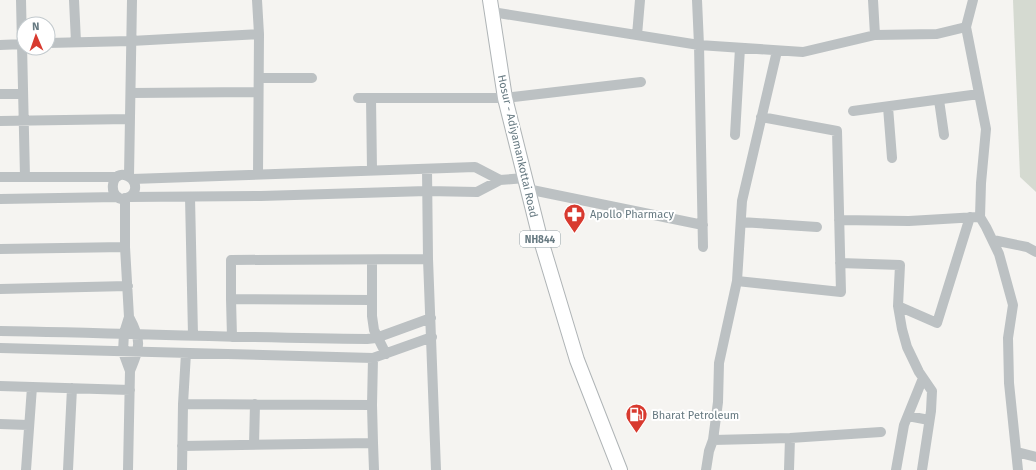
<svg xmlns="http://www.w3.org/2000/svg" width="1036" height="470" font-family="'Fira Sans',sans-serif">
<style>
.green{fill:#d5dad1}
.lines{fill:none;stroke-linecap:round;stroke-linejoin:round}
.highway-casing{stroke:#afb4b6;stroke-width:16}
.minor{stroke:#bcc1c3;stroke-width:10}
.highway{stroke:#fff;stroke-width:14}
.labels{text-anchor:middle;stroke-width:4;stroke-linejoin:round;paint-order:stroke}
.shield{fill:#fff;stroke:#94a1a7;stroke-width:1}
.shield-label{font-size:10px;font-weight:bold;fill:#667981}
.street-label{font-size:11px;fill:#667981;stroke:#fff}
.poi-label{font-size:11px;fill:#667981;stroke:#fff;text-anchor:start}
</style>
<rect width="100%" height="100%" fill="#f5f4f1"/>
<path class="green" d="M1013 0H1036V192L1020 177Z"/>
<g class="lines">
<defs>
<path id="highway" d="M490 0 505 98 539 234 577 360 620 470"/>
</defs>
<use href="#highway" class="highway-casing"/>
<path class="minor" d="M21 0 25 177
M74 0 76 42
M257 0 259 34 258 174
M697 0 699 45 703 247
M492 12 699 45 803 52 875 35 873 0
M966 27 986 129 981 183 980 217 986 227 999 254 1013 305 1008 338 1009 383 1018 470
M637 35 640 0
M875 35 937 34 966 27 973 0
M48 43 131 41 259 34
M0 45 24 44
M259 78H312
M131 93 258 92
M0 94H22
M358 98H505L641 82
M371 98 372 170
M939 100 944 135
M888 107 892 158
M853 111 979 94
M0 121 130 119
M735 135 740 48
M427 169 428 259 436 470
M129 176 132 0
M0 177H117
M132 179C137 185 136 194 129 197 106 208 108 161 132 179L475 167 500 180
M527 189 703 225
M129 197 261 196 427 191 477 192 500 180 525 178
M190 197 193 335
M125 198V247L129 317 124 333 123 352 130 371 128 470
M0 199 118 197
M839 220 909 221 977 217
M741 222 817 227
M993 240 1027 247 1036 252
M0 249 125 247
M372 260V316L374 330 386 354
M840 263 900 265 898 306 902 329 907 347 919 372 932 391 931 411 922 470
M737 281 841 292 837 131 761 117
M0 289 128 286
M231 299V260L428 259
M898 306 937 323 970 217
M129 317C142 341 140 346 130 371
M0 331C122 333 245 338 367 339L376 338 431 318
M232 337 231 299 371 300
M0 348 373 358 432 337
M0 386 130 390
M183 404 372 405
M908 416 929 420
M0 424 28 425
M713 440 790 438 881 432
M373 443 374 470
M254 445 255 404
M182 446 373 443 372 405 373 358
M1017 452 1036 457
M26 470 32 387
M68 470 72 388
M182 470 183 404 186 353
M706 470 709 451 713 440 718 402 719 363 737 281 742 201 777 51
M789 470 790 438
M896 470 904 425 923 378"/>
<use href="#highway" class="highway"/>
</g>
<defs>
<symbol id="pharmacy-pin" viewBox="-11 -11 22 30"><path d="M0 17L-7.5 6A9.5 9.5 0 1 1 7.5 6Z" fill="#d83a2f" stroke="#fff"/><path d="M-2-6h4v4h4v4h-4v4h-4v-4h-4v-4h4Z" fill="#fff"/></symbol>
<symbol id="fuel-pin" viewBox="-11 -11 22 30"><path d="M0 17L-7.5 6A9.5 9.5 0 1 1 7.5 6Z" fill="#d83a2f" stroke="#fff"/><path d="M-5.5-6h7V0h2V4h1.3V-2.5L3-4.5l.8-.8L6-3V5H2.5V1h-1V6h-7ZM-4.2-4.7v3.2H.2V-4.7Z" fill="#fff"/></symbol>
</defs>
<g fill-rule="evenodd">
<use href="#pharmacy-pin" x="562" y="202" width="25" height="34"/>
<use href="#fuel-pin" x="624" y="402" width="25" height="34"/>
</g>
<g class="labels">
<rect class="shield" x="520" y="231" width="40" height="16" rx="3"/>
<g class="shield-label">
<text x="540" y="243">NH844</text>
</g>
<g class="street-label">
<text transform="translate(518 146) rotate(77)" y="4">Hosur - Adiyamankottai Road</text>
</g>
<g class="poi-label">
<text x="590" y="218">Apollo Pharmacy</text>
<text x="652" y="419">Bharat Petroleum</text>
</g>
</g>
<g transform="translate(36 36) rotate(358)"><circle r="19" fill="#ffffff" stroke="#c2c9cd"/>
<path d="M0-3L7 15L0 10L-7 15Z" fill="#d83a2f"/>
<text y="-6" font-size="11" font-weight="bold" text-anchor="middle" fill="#667981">N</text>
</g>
</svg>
